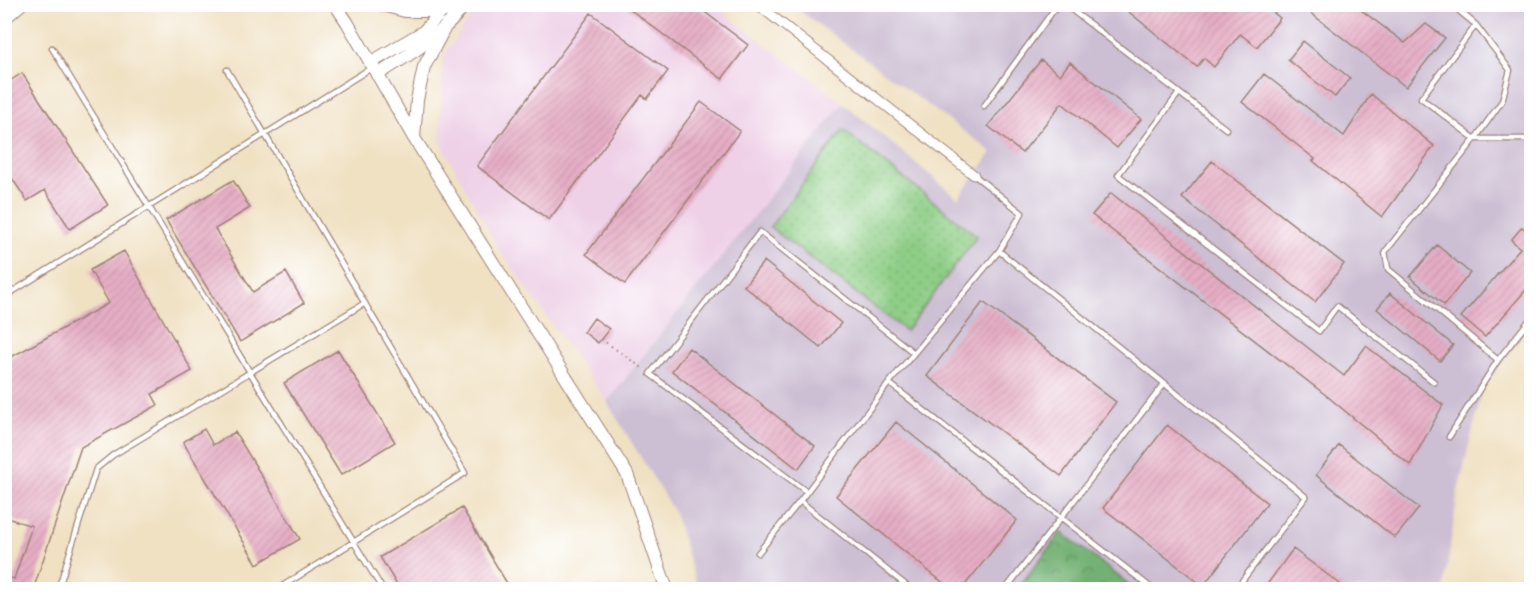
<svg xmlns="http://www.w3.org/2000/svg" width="1536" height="594" font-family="'Old Standard TT',serif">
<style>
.built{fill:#eed0e7}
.industrial{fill:#ccbed3}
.forest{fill:url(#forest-crowns);stroke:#5e684f;stroke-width:1.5}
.park{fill:url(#park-dots);stroke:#6c7658;stroke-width:1.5}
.building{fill:url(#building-hatch)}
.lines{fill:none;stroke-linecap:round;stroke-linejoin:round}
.lane-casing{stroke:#9d8077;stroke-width:7}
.street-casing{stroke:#9d8077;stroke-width:11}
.secondary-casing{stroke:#9d8077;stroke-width:14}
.path{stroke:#9d8077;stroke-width:2;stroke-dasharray:1.5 4.5;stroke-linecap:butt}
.lane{stroke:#fff;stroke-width:4.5}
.street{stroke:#fff;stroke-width:9}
.secondary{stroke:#fff;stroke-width:12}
</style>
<defs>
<pattern id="forest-crowns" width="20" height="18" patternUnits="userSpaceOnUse" patternTransform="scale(1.5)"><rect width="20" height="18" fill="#72b173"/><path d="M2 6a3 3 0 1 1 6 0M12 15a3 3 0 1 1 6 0" fill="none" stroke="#608f5f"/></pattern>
<pattern id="park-dots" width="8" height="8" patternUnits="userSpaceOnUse" patternTransform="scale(1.5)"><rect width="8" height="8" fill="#8ece86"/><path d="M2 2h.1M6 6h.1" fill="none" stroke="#7cb074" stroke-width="1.8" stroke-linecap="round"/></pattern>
<pattern id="building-hatch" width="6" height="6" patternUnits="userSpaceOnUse" patternTransform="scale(1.5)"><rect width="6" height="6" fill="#e6aec5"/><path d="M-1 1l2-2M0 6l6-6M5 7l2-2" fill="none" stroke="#c795a9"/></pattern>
</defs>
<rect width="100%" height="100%" fill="#fff"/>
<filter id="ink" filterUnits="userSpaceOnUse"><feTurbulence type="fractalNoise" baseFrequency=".0167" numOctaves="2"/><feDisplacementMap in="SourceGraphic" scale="12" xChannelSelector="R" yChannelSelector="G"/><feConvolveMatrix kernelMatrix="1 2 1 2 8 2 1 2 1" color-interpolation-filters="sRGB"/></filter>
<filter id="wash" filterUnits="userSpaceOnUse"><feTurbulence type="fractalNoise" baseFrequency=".008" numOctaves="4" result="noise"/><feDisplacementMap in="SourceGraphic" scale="24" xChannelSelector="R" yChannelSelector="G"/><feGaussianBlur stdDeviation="1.35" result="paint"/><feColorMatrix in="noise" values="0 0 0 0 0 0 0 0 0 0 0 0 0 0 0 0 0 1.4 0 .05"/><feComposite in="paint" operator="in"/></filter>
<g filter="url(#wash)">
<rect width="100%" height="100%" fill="#f0e1c3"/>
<path class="built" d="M479 5H713L843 103 607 402 497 246 440 141 443 56Z"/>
<path class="industrial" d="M792 5H1531V323L1482 390 1458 491 1444 589H698L674 512 607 402 843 103 958 198 992 152Z"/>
<path class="forest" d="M1061 532 1135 589H1017Z"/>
<path class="park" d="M843 130 977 236 906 331 770 227Z"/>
<g id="blocks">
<path class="building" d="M623 4H694L748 45 722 79Z
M1119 4H1263L1280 18 1257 47 1240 34 1214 67 1204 58 1197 67Z
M1299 4H1353L1405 43 1426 24 1445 38 1406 87Z
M591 13 668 71 647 99 642 95 549 220 477 166Z
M1303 41 1350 78 1335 97 1288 60Z
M1041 60 1060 75 1070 62 1141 119 1117 148 1062 103 1022 153 988 126Z
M22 73 108 205 70 229 45 190 27 201 4 166V85Z
M1264 74 1344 136 1371 94 1434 146 1382 217 1313 161 1315 159 1242 102Z
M701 102 740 131 625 284 586 254Z
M1212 161 1344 264 1315 302 1182 198Z
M233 180 250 208 215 229 253 292 286 272 304 303 240 342 166 220Z
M1111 193 1344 376 1366 346 1443 405 1410 465 1327 396 1092 215Z
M1522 227 1532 235V283L1485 337 1461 317 1520 248 1511 240Z
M1437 245 1470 273 1444 305 1410 277Z
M124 251 192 371 152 394 158 405 81 447 33 590H4V576L14 579 32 526 4 517V443L9 430 4 429V361L109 303 90 270Z
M764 261 841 323 821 348 744 286Z
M1390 293 1453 345 1440 361 1377 309Z
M983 302 1116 402 1061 476 927 376Z
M594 318 609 329 598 343 584 332Z
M689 348 815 446 798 469 672 371Z
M338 350 395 442 341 475 284 383Z
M896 422 1017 520 961 590H952L836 496Z
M1167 425 1267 503 1203 586 1103 508Z
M204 429 213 445 235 432 300 539 257 564 183 442Z
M1339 445 1419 508 1395 538 1316 475Z
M462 508 511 590H400L380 557Z
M1293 549 1348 590H1263Z"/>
</g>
</g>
<g filter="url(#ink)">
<use href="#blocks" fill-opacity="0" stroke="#9d8077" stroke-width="1.5"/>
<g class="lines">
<defs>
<path id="lane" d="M1064 4 1226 129
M1451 4 1476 25 1510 70 1502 101 1475 139 1385 252 1388 269 1498 360
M1476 25 1421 98 1475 139H1525L1532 145
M52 48 383 590
M227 70 465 473 276 590
M1179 93 1118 175 1319 331 1337 306 1434 382
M984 106 1058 4
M999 251 1306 497 1235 590
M4 297 371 68
M889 383 1154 590
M1449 437 1498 360 1532 317
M807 492 650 374 760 232 914 353
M800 501 912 590
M758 553 800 501 889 383 999 251 1022 213 974 175
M58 590 96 469 113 455 365 303
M1005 590 1165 383"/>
<path id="street" d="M757 4 974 175"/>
<path id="secondary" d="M335 4 347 22 414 138 627 474 667 590
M379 4 405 11H445
M4 19 21 4
M370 63 423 32 449 4
M377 75C408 55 444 35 465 4
M414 138 417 100 424 67 446 25"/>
</defs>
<use href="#lane" class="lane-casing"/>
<use href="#street" class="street-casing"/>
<use href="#secondary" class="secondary-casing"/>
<path class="path" d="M601 339 645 370"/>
<use href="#lane" class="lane"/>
<use href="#street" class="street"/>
<use href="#secondary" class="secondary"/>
</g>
</g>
<rect width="1536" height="594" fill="none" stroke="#fff" stroke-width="24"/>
</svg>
